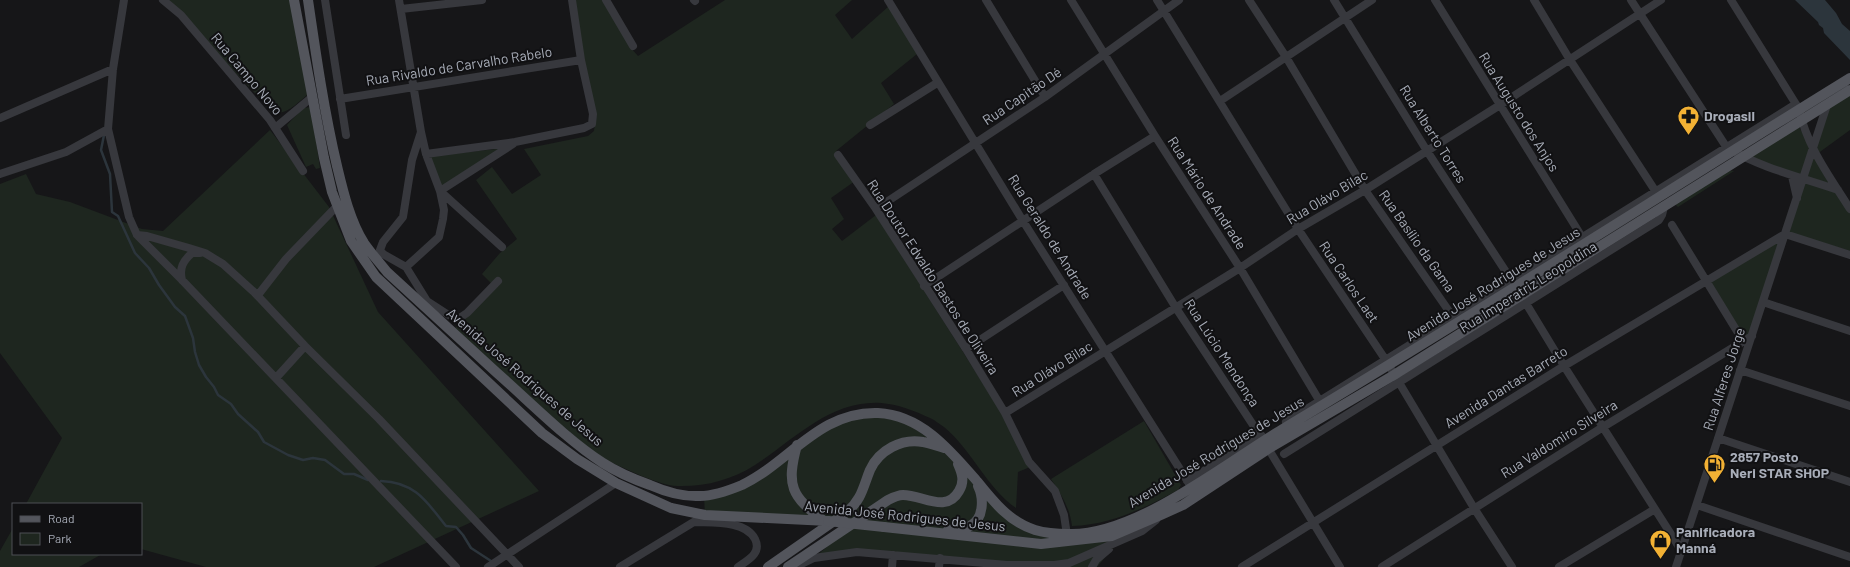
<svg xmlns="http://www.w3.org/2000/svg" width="1850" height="567" font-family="Barlow,sans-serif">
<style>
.green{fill:#1e261f}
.water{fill:#2c353c}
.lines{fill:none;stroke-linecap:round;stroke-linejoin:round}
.stream{stroke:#2c353c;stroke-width:2.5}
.minor{stroke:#37383d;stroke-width:8}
.major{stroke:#53555c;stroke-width:10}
.major-bridge{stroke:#53555c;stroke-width:10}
.labels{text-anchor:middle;stroke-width:4;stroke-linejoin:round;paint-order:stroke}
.street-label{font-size:14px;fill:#a8adb8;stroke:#111113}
.poi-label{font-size:14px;font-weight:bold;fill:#a8adb8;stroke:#111113;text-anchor:start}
</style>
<rect width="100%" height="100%" fill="#161618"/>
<path class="green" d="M166 0H294L311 92C300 100 288 115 274 113Z
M574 0H603L630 47 638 56 725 0H852L835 15 852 39 889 6 917 54 881 83 894 104 836 151 855 181 831 198 844 219 832 229 842 241 876 215 1003 415 1030 467 1018 472 1016 508C986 487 972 450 944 427 939 424 935 420 930 418 915 411 897 404 881 403 830 400 794 440 755 465 732 480 704 487 677 486 660 485 635 473 619 466 596 456 577 438 558 422 523 392 489 359 455 328L496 288 482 274 500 253 517 239 476 180 492 167 512 194 541 175 524 149 588 136 594 131 595 123Z
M1850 91V130L1817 154 1814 150 1828 105Z
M311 107 320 168 316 169 313 164 306 167 287 125 303 108Z
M1798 125 1812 150 1803 177 1745 157Z
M270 130 329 207 378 312 539 491 374 567H206L141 549V504H26L62 438 0 353V184L26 174 36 194 70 202 142 229 163 231Z
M506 148 442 187 430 156Z
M1813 152 1836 188 1805 178Z
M1728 170 1734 171 1678 207 1674 203Z
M1805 180 1837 191 1850 211V251L1788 232Z
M1777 242 1779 243 1750 334 1744 338 1710 281Z
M858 415H894L954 455 993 501 1034 530 1119 541 1097 567H1014L857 552 814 558 854 523 705 515 704 496 744 484 797 445Z
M1144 421 1181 485 1178 490C1145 508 1110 525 1072 526 1070 508 1061 494 1051 479Z
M13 528V554H102L79 567H0V551Z"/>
<path class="water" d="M1795 0H1825L1836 13 1842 24 1850 31V60L1824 33 1823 28 1819 25 1818 22Z"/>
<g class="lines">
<path class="stream" d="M104 135 101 150 110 174 112 212 118 216 135 253 149 268 159 285 175 307 185 316 193 338 195 352 199 365 206 377 214 387 218 395 231 404 238 414 258 432 264 442 288 455 303 460 313 458 325 460 344 474H354L368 480
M381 481C415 482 427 502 446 526L456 527 463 535 471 548 491 561"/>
<path class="minor" d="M124 0 113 69 108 129 129 217 137 235 147 236 189 248 205 253 223 264 254 292 305 346 379 419 519 567
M163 0 181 15 270 120 303 171
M325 0 346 135
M399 0 421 132 426 154 440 191 444 210 443 219 439 237 406 267
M606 0 633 46
M694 0 695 1
M888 0 1023 221 1190 485
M986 0 1045 97
M1071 0 1155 136 1240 268 1319 400
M1157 0 1298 229 1385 359 1474 508 1512 567
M1249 0 1286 57 1365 190 1453 317
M1334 0 1427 151 1512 281
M1435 0 1582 237
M1534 0 1570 60 1656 192
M1631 0 1727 148C1762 168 1800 177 1838 190
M1731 0 1799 109C1807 147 1830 177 1850 209
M401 9 482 0
M340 99 581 60
M1220 101 1372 0
M0 118 113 69
M870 125 937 83
M275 128 312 97
M421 132 412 160 403 217 383 242 380 250 383 254 406 267 427 301 447 314 458 319 467 313 498 281
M426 154 515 142 584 128 592 124 593 114 581 60 572 0
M838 155 876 209 966 349 1005 413 1029 462 1055 491 1064 515 1067 535
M0 174 66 152 108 129
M1094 174 1176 308 1263 440 1340 567
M1792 176 1797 198
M876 209 1045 97 1179 0
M1672 225 1743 341
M137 235 182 280 456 567
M502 247 440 191 513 144
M182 280C179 268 183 261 192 253H200
M924 286 1094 174 1155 136
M258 295 286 259 337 206
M1524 300 1564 366 1681 550
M1763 302 1850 331
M966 349 1064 285
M1740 370 1850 406
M276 378 305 346
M1005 413 1240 268 1298 229 1365 190 1500 105 1661 0
M1286 422 1796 104
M1718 438 1850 482
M1284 454 1659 220 1662 215 1664 207
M1187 481 1262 436
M1697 505 1850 557
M694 522C712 523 745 520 755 539 762 553 748 560 738 567
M488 567 616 483
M620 567 697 520
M795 567 814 558 857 552 1007 565H1054L1069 563 1142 531 1156 520
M892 567 893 555
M939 567 940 558
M1092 567 1096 560 1109 549
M1242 567 1564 366 1785 234 1850 255
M1382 567 1603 427 1752 336
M1559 567 1655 509
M1676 567 1827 105"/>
<path class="major" d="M294 0 324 158 332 192 351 241 376 277 542 433 577 459 616 483 671 508 705 515 828 521
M308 0C316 55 324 111 337 166 343 191 350 221 364 243 371 253 379 262 387 272 423 305 460 339 496 372 529 401 566 439 603 463 617 472 633 479 650 485 666 492 682 497 700 496 714 496 730 490 742 485 790 462 819 411 878 413 921 415 950 450 976 480 992 500 1009 522 1035 530 1045 533 1059 534 1069 534 1137 536 1228 461 1286 427 1476 314 1662 194 1850 78
M797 445C786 486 791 496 824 521
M884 527 1041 544 1112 536 1161 515 1183 505 1268 449 1394 375 1850 90
M948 530C954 528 964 530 970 526 984 519 984 498 978 486
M768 567 847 512C862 499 863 487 870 470 879 450 902 438 923 442 930 443 937 446 944 448
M788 567 888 500C892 498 898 495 903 495 923 495 946 514 959 491 965 481 962 473 958 464"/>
<path class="major-bridge" d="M828 521 884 527"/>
</g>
<defs>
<symbol id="pharmacy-pin" viewBox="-11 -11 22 30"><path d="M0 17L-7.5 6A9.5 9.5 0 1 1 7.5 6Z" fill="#f2b134" stroke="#111113"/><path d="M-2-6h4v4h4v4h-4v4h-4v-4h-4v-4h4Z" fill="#111"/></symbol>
<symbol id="fuel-pin" viewBox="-11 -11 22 30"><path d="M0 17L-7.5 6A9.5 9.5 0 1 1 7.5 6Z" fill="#f2b134" stroke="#111113"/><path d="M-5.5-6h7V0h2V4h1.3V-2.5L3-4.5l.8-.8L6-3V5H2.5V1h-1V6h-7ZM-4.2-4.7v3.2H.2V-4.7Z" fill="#111"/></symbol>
<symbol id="shop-pin" viewBox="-11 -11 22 30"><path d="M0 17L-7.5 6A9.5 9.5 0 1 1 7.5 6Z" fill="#f2b134" stroke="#111113"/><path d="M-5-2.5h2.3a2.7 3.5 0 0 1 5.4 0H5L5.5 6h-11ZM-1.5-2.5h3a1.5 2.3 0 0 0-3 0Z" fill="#111"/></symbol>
</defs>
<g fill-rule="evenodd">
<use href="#pharmacy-pin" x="1676" y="104" width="25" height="34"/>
<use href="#fuel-pin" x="1702" y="452" width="25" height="34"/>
<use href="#shop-pin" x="1648" y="528" width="25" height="34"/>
</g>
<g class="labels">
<g class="street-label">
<text transform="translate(459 66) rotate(-9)" y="5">Rua Rivaldo de Carvalho Rabelo</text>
<text transform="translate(247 74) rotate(50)" y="5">Rua Campo Novo</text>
<text transform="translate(1022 96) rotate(-34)" y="5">Rua Capitão Dé</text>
<text transform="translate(1519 112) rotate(58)" y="5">Rua Augusto dos Anjos</text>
<text transform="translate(1433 134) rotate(58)" y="5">Rua Alberto Torres</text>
<text transform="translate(1207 193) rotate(57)" y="5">Rua Mário de Andrade</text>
<text transform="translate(1327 197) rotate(-31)" y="5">Rua Olávo Bilac</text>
<text transform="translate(1050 237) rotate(58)" y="5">Rua Geraldo de Andrade</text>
<text transform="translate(1417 241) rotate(55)" y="5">Rua Basílio da Gama</text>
<text transform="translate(933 277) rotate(57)" y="5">Rua Doutor Edvaldo Bastos de Oliveira</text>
<text transform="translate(1349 282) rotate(56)" y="5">Rua Carlos Laet</text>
<text transform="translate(1493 284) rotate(-32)" y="5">Avenida José Rodrigues de Jesus</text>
<text transform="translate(1528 287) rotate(-32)" y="5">Rua Imperatriz Leopoldina</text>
<text transform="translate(1222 353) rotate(57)" y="5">Rua Lúcio Mendonça</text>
<text transform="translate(1052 369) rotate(-32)" y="5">Rua Olávo Bilac</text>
<text transform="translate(525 377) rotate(41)" y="5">Avenida José Rodrigues de Jesus</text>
<text transform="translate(1724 379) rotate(-72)" y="5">Rua Alferes Jorge</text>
<text transform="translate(1506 387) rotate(-32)" y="5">Avenida Dantas Barreto</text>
<text transform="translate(1559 439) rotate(-32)" y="5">Rua Valdomiro Silveira</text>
<text transform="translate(1216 452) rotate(-31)" y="5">Avenida José Rodrigues de Jesus</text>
<text transform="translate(905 516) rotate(6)" y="5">Avenida José Rodrigues de Jesus</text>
</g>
<g class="poi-label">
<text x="1704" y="121">Drogasil</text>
<text x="1730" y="462">2857 Posto<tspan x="1730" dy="16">Neri STAR SHOP</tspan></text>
<text x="1676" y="537">Panificadora<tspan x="1676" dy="16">Manná</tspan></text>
</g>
</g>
<rect x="12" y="503" width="130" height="52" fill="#111113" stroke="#4d4f55"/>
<rect x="20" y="516" width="20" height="6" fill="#53555c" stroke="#4d4f55"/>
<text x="48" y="523" font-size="12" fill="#a8adb8">Road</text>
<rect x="20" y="533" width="20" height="12" fill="#1e261f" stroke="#4d4f55"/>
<text x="48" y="543" font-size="12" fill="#a8adb8">Park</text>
</svg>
